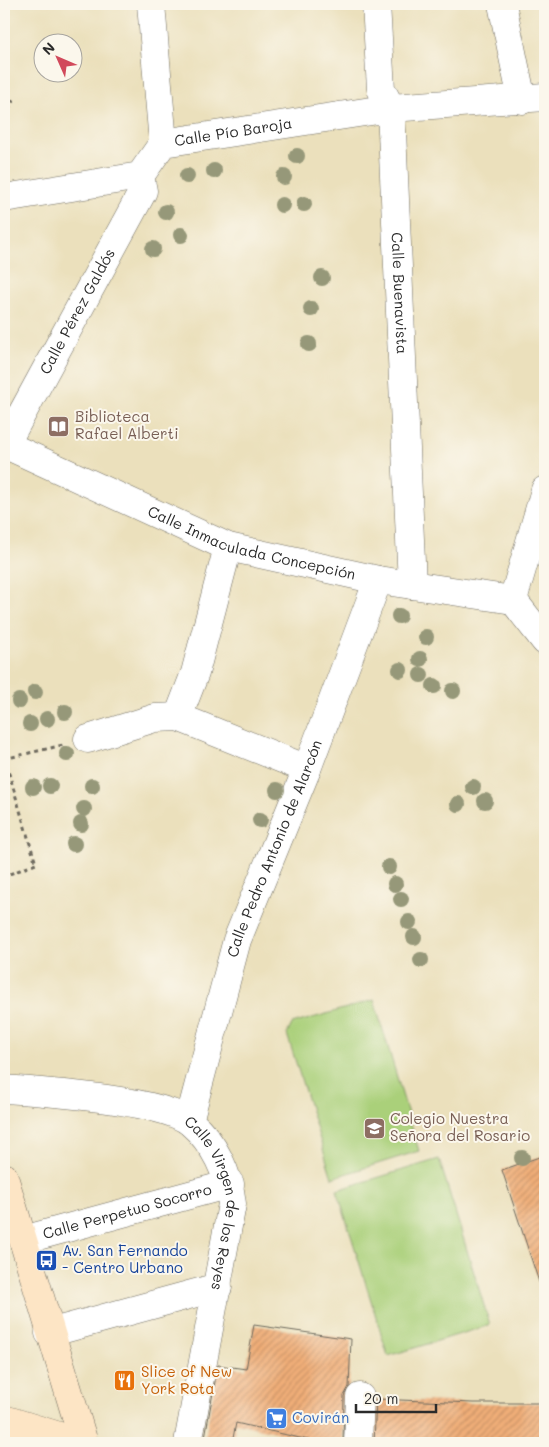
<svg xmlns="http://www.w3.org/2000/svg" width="549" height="1447" font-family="Mali,sans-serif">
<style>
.garden{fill:#aad07a;stroke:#6a7e52}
.building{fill:url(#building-hatch)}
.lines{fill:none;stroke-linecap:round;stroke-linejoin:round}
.street-casing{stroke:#6e6a5e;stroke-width:29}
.secondary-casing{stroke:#6e6a5e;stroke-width:29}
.path{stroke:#6e6a5e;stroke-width:3;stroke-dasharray:4 4;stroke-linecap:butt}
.street{stroke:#fff;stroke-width:28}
.secondary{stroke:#fde5c5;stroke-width:28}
.tree{fill:#969879}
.labels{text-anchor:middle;stroke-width:4;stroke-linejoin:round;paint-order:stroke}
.street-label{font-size:15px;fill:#2b2b2b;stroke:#fbf7ec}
.education-label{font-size:15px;fill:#785e54;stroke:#fbf7ec;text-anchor:start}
.transit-label{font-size:15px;fill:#164399;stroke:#fbf7ec;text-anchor:start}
.food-label{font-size:15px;fill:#c56008;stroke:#fbf7ec;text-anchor:start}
.shop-label{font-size:15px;fill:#366cbe;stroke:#fbf7ec;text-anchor:start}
</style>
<defs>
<pattern id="building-hatch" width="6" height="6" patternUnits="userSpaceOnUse" patternTransform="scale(1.25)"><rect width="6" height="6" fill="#f0ae78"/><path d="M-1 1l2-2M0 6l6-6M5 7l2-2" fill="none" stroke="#c38e63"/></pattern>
</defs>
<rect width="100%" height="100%" fill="#fbf7ec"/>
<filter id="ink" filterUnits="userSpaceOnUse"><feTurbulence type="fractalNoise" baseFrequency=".02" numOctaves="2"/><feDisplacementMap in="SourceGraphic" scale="10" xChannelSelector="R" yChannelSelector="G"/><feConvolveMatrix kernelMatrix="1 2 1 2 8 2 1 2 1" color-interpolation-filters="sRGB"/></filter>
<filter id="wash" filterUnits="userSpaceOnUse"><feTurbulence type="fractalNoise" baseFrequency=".0096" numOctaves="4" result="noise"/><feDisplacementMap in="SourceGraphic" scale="20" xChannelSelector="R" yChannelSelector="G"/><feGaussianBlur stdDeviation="1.12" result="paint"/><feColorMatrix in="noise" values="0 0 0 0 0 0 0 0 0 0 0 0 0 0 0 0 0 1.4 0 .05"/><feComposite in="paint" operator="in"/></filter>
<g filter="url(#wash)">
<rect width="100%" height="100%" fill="#ebe0bc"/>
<path class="garden" d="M374 1000 419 1151 332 1178 287 1034 292 1024Z
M439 1159 490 1325 388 1356 337 1190Z"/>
<g id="blocks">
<path class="building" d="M545 1155V1288H541L502 1170Z
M254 1325 351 1339 349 1387 344 1396 343 1443H321L236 1423 232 1443H204L218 1365 246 1369Z
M376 1399 473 1403H545V1443H374Z"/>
</g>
</g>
<g filter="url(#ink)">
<use href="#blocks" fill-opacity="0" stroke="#6e6a5e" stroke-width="1"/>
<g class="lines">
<defs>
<g id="street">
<path d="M151 4 163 143"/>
<path id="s1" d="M376 4 381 89 391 108 412 585"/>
<path d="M502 4 522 100"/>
<path id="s2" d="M4 198 140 176 163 143 391 108 545 97"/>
<path id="s3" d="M4 444 228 547 378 580 513 600"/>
<path id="s4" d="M5 445 143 191 140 176"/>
<path d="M513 600 545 490"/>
<path d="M513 600 545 641"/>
<path d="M178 717 195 673 228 547"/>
<path d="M88 739 155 718 178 717 307 769"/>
<path id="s5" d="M4 1089C44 1092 160 1099 190 1122 214 1142 229 1174 232 1204L188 1443"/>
<path id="s6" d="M189 1121 237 940 307 769 378 580"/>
<path id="s7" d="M23 1240 230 1184"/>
<path d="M49 1333 218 1287"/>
<path d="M358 1443 360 1397"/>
</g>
<path id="secondary" d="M4 1177 84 1443
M4 1419 82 1443"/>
</defs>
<use href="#street" class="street-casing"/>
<use href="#secondary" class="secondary-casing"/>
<path class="path" d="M4 96 13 101 4 117
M4 156 8 172
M4 757 36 864 4 876
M4 759 63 745"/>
<use href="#street" class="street"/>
<use href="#secondary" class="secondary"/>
</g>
<g class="tree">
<circle cx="297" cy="156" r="8"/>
<circle cx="214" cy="171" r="8"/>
<circle cx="187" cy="176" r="8"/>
<circle cx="284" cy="177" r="8"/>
<circle cx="304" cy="204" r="8"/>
<circle cx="282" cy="205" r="8"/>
<circle cx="166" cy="212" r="8"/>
<circle cx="181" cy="235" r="8"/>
<circle cx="153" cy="249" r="8"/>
<circle cx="322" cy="278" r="8"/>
<circle cx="311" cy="309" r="8"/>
<circle cx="309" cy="344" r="8"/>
<circle cx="399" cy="616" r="8"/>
<circle cx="426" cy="637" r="8"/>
<circle cx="420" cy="659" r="8"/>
<circle cx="400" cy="670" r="8"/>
<circle cx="421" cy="675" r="8"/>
<circle cx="434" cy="686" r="8"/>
<circle cx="453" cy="691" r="8"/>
<circle cx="35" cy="692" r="8"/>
<circle cx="19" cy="701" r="8"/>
<circle cx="65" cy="712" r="8"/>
<circle cx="47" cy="719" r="8"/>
<circle cx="30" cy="724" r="8"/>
<circle cx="67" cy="754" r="8"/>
<circle cx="50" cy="786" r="8"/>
<circle cx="92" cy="786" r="8"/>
<circle cx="33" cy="787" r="8"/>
<circle cx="473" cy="787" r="8"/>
<circle cx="277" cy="790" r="8"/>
<circle cx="485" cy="801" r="8"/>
<circle cx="458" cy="804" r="8"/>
<circle cx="84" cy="809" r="8"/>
<circle cx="260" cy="820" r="8"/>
<circle cx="81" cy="824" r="8"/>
<circle cx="74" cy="844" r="8"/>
<circle cx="389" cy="867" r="8"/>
<circle cx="395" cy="884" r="8"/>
<circle cx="401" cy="899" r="8"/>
<circle cx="409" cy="922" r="8"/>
<circle cx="414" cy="937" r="8"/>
<circle cx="421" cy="960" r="8"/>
<circle cx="522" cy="1158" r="8"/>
</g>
</g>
<defs>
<symbol id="library-square" viewBox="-11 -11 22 22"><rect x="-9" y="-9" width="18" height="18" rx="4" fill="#8d6e63" stroke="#fbf7ec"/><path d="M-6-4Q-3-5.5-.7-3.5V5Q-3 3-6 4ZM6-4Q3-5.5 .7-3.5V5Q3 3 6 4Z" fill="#fff"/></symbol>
<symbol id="school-square" viewBox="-11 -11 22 22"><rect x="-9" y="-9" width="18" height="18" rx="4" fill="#8d6e63" stroke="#fbf7ec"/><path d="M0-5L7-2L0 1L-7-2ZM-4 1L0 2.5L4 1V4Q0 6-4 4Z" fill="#fff"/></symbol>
<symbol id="bus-square" viewBox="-11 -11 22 22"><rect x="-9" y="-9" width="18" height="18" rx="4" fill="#1a4fb4" stroke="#fbf7ec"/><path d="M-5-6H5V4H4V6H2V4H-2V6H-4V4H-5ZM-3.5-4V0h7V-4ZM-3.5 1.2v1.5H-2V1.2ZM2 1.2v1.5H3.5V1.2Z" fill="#fff"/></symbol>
<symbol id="restaurant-square" viewBox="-11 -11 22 22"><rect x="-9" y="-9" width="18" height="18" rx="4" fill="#e8710a" stroke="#fbf7ec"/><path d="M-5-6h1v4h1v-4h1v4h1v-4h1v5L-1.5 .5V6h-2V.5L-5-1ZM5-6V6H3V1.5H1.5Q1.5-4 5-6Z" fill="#fff"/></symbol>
<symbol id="supermarket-square" viewBox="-11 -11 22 22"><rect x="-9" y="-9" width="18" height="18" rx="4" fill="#3f7fe0" stroke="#fbf7ec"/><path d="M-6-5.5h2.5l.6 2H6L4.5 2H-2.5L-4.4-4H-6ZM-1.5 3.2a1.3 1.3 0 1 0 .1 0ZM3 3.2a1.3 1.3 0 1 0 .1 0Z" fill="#fff"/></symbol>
</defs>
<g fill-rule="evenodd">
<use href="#library-square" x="46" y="414" width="25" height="25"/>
<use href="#school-square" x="362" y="1116" width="25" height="25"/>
<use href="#bus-square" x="34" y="1248" width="25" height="25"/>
<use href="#restaurant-square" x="112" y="1368" width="25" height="25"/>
<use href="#supermarket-square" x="264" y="1406" width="25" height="25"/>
</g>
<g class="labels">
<g class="street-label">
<text dy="5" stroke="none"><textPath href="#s2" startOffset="249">Calle Pío Baroja</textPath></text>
<text dy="5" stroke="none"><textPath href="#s1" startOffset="292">Calle Buenavista</textPath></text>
<text dy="5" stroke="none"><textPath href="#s4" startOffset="152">Calle Pérez Galdós</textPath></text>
<text dy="5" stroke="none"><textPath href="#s3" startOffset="268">Calle Inmaculada Concepción</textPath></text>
<text dy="5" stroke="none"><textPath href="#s6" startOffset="286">Calle Pedro Antonio de Alarcón</textPath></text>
<text dy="5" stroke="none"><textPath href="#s5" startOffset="279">Calle Virgen de los Reyes</textPath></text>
<text dy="5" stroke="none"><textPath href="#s7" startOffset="108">Calle Perpetuo Socorro</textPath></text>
</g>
<g class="education-label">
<text x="75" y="422">Biblioteca<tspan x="75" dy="17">Rafael Alberti</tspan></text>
<text x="390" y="1124">Colegio Nuestra<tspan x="390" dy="17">Señora del Rosario</tspan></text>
</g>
<g class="transit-label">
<text x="62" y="1256">Av. San Fernando<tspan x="62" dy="17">- Centro Urbano</tspan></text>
</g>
<g class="food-label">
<text x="141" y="1377">Slice of New<tspan x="141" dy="17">York Rota</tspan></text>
</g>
<g class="shop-label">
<text x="292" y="1423">Covirán</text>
</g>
</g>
<rect width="549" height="1447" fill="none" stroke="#fbf7ec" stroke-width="20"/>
<g transform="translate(58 58) rotate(315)"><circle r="24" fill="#fbf7ec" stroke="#a8a59f"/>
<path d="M0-4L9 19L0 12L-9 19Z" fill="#d1495b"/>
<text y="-8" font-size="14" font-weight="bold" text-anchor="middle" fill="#2b2b2b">N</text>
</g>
<path d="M356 1404v8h80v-8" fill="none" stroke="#2b2b2b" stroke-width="2.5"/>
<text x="364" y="1404" font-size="15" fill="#2b2b2b" stroke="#fbf7ec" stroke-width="4" paint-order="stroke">20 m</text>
</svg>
